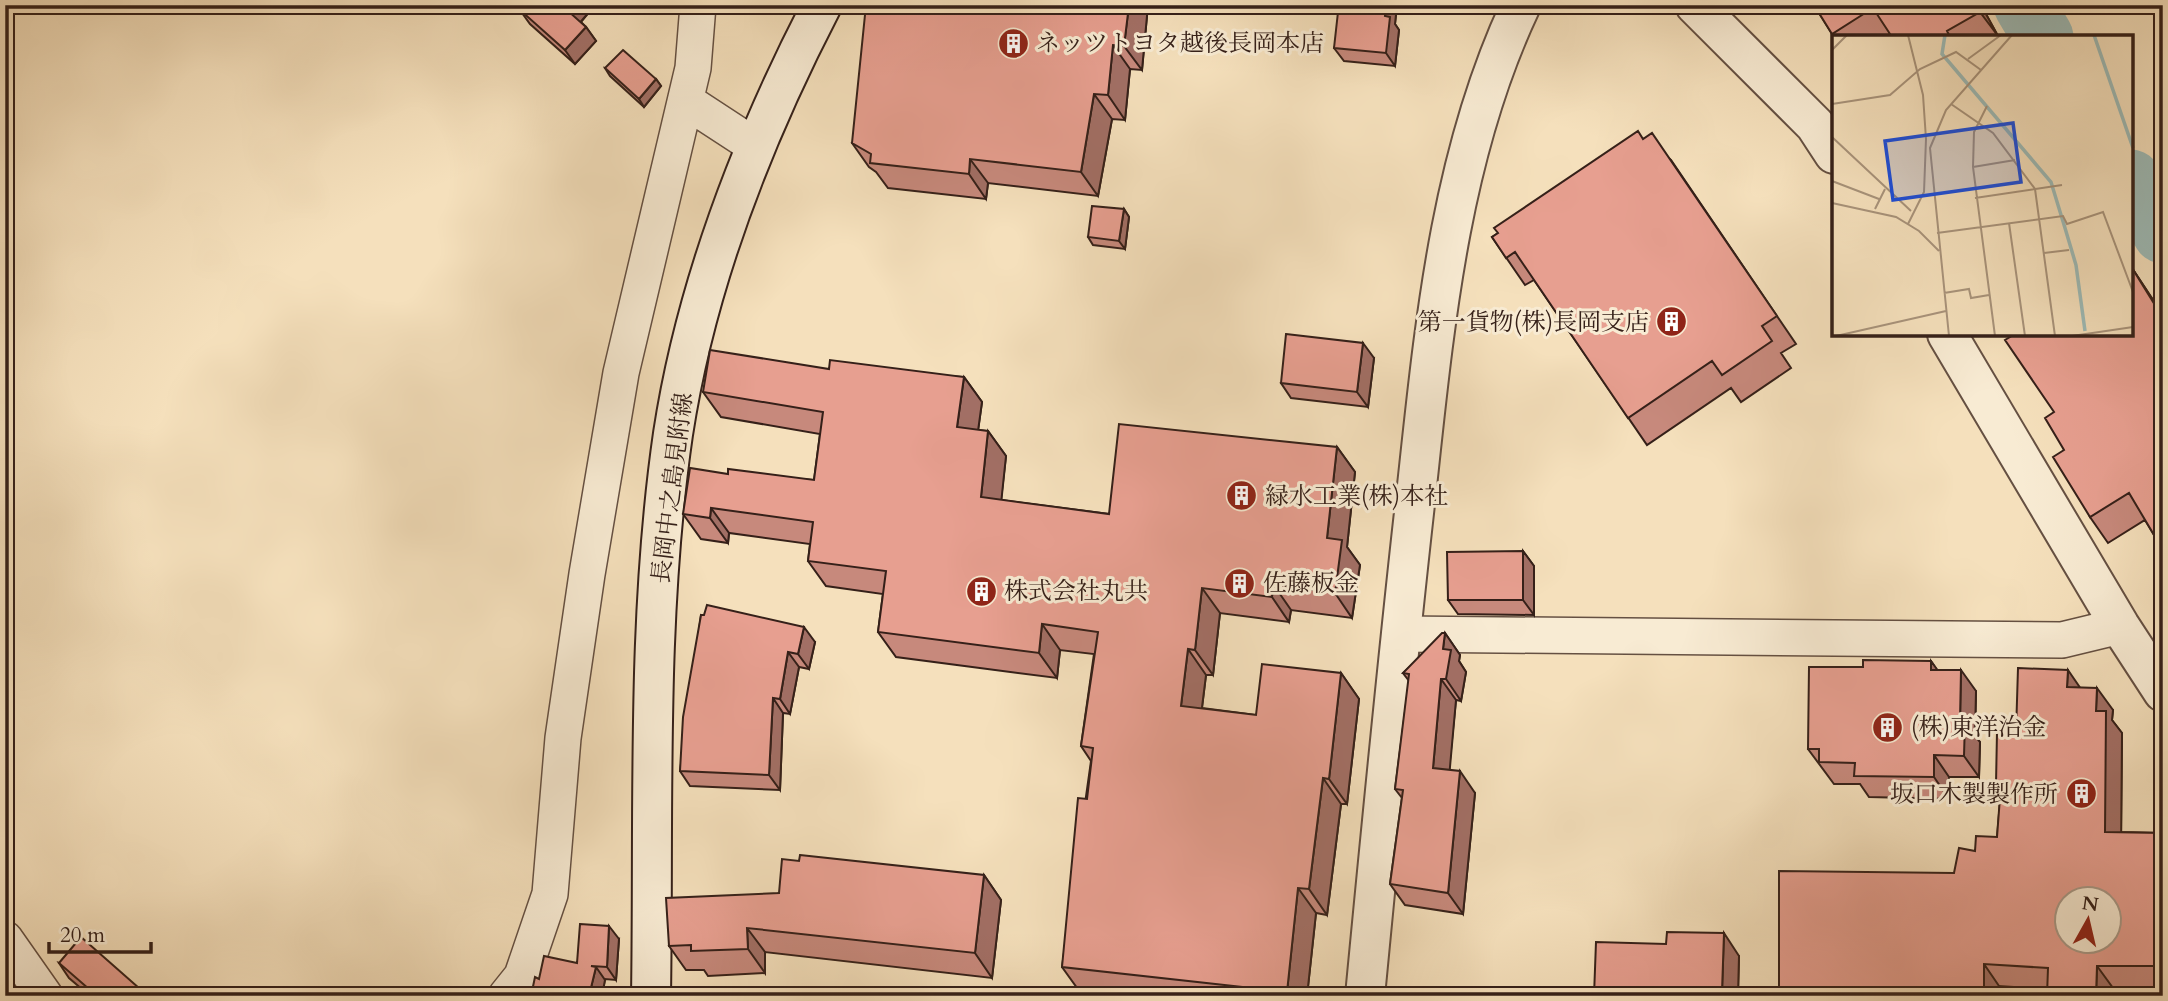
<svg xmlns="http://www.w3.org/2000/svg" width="2168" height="1001" font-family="Cardo,'Noto Serif JP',serif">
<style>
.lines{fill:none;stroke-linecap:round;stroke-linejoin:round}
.river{stroke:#9dbbb7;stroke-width:61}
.minor-casing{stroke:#655042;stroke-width:38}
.tertiary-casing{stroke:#655042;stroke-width:42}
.secondary-casing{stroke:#352019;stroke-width:42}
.minor{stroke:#f8ebd3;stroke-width:35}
.tertiary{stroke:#f8ebd3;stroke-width:38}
.secondary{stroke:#f8ebd3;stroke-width:38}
.wall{fill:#c7897c;stroke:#352019;stroke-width:2}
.shaded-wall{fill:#a26f65;stroke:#352019;stroke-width:2}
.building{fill:#e79f90;stroke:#352019;stroke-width:2;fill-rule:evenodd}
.labels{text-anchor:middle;stroke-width:6;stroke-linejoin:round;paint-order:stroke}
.poi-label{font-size:24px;fill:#352019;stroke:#f8ebd3;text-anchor:start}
.street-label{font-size:24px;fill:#352019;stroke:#f8ebd3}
.inset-river{fill:none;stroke:#9dbbb7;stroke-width:3.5}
.inset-road{fill:none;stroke:#a8937b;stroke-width:2}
.view{fill:#1d4ed8;fill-opacity:0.15;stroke:#1d4ed8;stroke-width:3.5}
.inset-edge{fill:none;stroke:#352019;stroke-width:3.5}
</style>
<rect width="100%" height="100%" fill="#f5e0bc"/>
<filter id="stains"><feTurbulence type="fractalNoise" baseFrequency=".00286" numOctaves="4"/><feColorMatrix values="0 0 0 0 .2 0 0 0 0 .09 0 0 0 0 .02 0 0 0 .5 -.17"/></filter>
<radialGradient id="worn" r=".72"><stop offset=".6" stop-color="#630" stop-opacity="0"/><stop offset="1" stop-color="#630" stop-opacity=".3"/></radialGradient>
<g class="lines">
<path class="river" d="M2024 5 2043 37
M2131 180 2163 233"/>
<defs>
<path id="minor" d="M686 101 755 146
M1400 634 2062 640 2120 626
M5 939 45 996
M506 996 522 976 550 894 563 738 587 574 621 373 693 68 698 5"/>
<path id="tertiary" d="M1695 5 1815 125 1834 154
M1947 334 2120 626 2163 692
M1365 996C1381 829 1397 662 1416 495 1434 330 1449 157 1521 5"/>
<path id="secondary" d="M651 996C654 809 646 620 673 434 696 284 752 140 822 5"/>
</defs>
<use href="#minor" class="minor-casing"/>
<use href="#tertiary" class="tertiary-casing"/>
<use href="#secondary" class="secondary-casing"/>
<use href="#minor" class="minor"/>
<use href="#tertiary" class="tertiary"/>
<use href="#secondary" class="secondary"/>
</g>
<path class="wall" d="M521 5H595L581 22 586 27 596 41 575 64 530 24 520 10 523 7Z
M1148 5 1142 70 1130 69 1125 120 1112 119 1098 196 988 183 986 199 888 188 876 172 869 167 852 143Z
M1353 5H1397L1395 24 1399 30 1395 66 1344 61 1334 48 1352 13Z
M1814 5H1981L1998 36 1892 37 1890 34 1884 37H1834Z
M605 68 656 79 661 86 644 107 610 76Z
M1643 139 1671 160 1796 344 1781 353 1791 368 1741 402 1731 388 1647 445 1534 280 1525 285 1492 237Z
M1124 209 1129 217 1125 249 1093 245 1088 237Z
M2132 268 2163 315V550L2145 520 2108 543 2090 517 2064 450 2054 412Z
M1374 358 1368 407 1291 398 1281 383Z
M829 369 964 377 982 402 978 430 988 431 1006 456 1001 500 1109 514 1337 447 1355 472 1347 547 1360 565 1352 618 1291 610 1289 622 1220 613 1213 675H1206L1202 708 1256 715 1341 673 1359 699 1347 804H1341L1327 915 1316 913 1307 996H1112L1080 992 1062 967 1091 761 1081 746 1094 654 1060 650 1057 678 896 657 878 632 883 594 826 586 808 561 810 544 729 533 728 543 701 539 683 514 728 474 814 480 820 434 721 417 703 392Z
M1523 551 1534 566V615L1458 614 1448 600Z
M701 615 815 642 809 669 799 667 790 714 783 713 780 790 690 786 680 771Z
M1445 633 1460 655 1459 661 1466 672 1461 701 1456 700 1449 770 1475 793 1463 914 1405 905 1390 884 1402 798 1395 789 1409 681 1403 673Z
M1931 661 1937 670 1976 691 1975 736 1980 742 1979 777H1949V799L1869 797 1860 784H1834L1808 749 1863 667Z
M2080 688 2113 710 2112 720 2122 733 2121 832 2163 833V988L2047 989 1999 986V996H1594L1666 944 1739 956 1738 992 1779 994 1954 873 1975 851 1997 837 2001 790 1996 784 2016 733Z
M984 875 1001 900 992 978 765 952V973L708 976 704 970H686L669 946 779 893Z
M619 939 616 980 605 979 602 996H531L539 979 577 963Z
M59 963 148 996H90L69 978Z"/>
<path class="shaded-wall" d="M573 5H595L578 25 568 11Z
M1129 5H1148L1142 70 1124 46Z
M1386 5H1397L1395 24 1399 30 1395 66 1386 53 1385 16Z
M1977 5H1981L1998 36 1980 12Z
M586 27 596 41 575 64 565 50Z
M1113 45 1130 69 1125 120 1108 95Z
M656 79 661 86 644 107 639 99Z
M1094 94 1112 119 1098 196 1081 172Z
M970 159 988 183 986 199 969 174Z
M1124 209 1129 217 1125 249 1119 241Z
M2132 268 2163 315V318Z
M1363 343 1374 358 1368 407 1357 392Z
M964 377 982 402 975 453 957 427Z
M988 431 1006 456 999 523 981 497Z
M1337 447 1355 472 1347 547 1360 565 1352 618 1335 593 1327 538Z
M711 508 729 533 728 543 710 518Z
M1523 551 1534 566V615L1523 600Z
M1273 584 1291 610 1289 622 1272 597Z
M1202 588 1220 613 1213 675 1195 650Z
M1042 624 1060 650 1057 678 1039 653Z
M804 627 815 642 809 669 798 654Z
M1445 633 1460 655 1459 661 1466 672 1461 701 1446 679 1443 649Z
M1188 649 1206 675 1199 731 1181 706Z
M788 652 799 667 790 714 780 699Z
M1931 661 1946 682 1931 670Z
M1961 670 1976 691 1975 736 1980 742 1979 777 1964 756 1960 721Z
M2068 670 2083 692 2067 687Z
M1341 673 1359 699 1347 804 1329 779Z
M1441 679 1456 700 1448 789 1433 768Z
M2097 688 2113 710 2112 720 2122 733 2121 855 2105 832 2096 711Z
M773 698 783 713 780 790 769 775Z
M1934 755 1949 777V799L1934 777Z
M1460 771 1475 793 1463 914 1448 893Z
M1323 778 1341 804 1327 915 1309 889Z
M984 875 1001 900 992 978 975 953Z
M1298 888 1316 913 1307 996H1290L1287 992Z
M609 926 619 939 616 980 607 967Z
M747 928 765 952V973L748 949Z
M1724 933 1739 956 1738 996 1722 992Z
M1984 964 1999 986V996H1989L1984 989Z
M2097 966 2113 988 2112 996H2096Z
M596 967 605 980 602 996H589Z"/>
<path class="building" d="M524 5H573L568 11 586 27 565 50 520 10Z
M866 5H1129L1124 46 1113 45 1108 95 1094 94 1081 172 970 159 969 174 870 163 871 154 852 143Z
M1353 5H1386L1385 16 1390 17 1386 53 1334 48 1338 12 1352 13Z
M1814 5H1977L1980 12 1947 31 1950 37H1892L1873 8 1832 34Z
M623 50 656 79 639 99 605 68Z
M1638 131 1643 139 1652 133 1777 316 1762 326 1772 341 1722 375 1712 361 1628 418 1515 252 1506 258 1492 237 1498 233 1494 228Z
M1092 206 1124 209 1119 241 1088 237Z
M2132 268 2163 318V550L2129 493 2090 517 2053 457 2064 450 2045 418 2054 412 2005 340 2015 334H2131Z
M1286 334 1363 343 1357 392 1281 383Z
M710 350 829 369 830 360 964 377 957 427 988 431 981 497 1109 514 1119 424 1337 447 1327 538 1342 540 1335 593 1273 584 1272 597 1202 588 1195 650 1188 649 1181 706 1256 715 1262 664 1341 673 1329 779 1323 778 1309 889 1298 888 1287 992 1062 967 1078 798 1087 799 1093 748 1081 746 1098 632 1042 624 1039 653 878 632 886 571 808 561 813 522 711 508 710 518 683 514 690 468 728 474V469L814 480 823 412 703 392Z
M1523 551V600H1448L1447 552Z
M707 605 804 627 798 654 788 652 780 699 773 698 769 775 680 771 683 717 701 615H704Z
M1442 633H1445L1443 649 1451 650 1446 679H1441L1433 768 1460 771 1448 893 1390 884 1403 790 1395 789 1409 674 1403 673Z
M1863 660 1931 661V670H1961L1960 721H1965L1964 756 1934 755V777L1854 776 1855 763 1819 762V749H1808L1809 667H1863Z
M2018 668 2068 670 2067 687 2097 688 2096 711H2106L2105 832 2163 833V966H2097L2096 996H2047L2048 968 1984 964V989H1973V996H1594L1596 942 1666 944 1667 932 1724 933 1722 992 1779 994V871L1954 873 1959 848 1975 851 1976 836 1997 837 2001 784H1996L1997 732 2016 733ZM2067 900H2109V942H2067Z
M800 855 984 875 975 953 747 928 748 949 691 951V945L669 946 666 898 779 893 782 859 799 861Z
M580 924 609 926 607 967 591 966 596 967 589 996H531L535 977 539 979 544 956 577 963Z
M81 937 148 996H97L59 963Z"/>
<defs>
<symbol id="building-disc" viewBox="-11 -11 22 22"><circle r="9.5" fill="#8f2418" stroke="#f8ebd3"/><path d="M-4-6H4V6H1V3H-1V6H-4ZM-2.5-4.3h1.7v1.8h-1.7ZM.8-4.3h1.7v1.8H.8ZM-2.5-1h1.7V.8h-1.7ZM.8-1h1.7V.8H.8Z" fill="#fff"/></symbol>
</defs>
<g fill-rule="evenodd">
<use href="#building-disc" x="996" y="26" width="35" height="35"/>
<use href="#building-disc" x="1654" y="304" width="35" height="35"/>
<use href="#building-disc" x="1224" y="478" width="35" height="35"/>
<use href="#building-disc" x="1222" y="566" width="35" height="35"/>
<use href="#building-disc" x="964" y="574" width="35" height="35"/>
<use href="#building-disc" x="1870" y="710" width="35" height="35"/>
<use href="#building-disc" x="2064" y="776" width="35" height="35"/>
</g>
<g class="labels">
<g class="poi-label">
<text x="1036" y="51">ネッツトヨタ越後長岡本店</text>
<text x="1649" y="330" text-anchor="end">第一貨物(株)長岡支店</text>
<text x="1265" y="504">緑水工業(株)本社</text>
<text x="1263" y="591">佐藤板金</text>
<text x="1004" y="599">株式会社丸共</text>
<text x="1911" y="735">(株)東洋治金</text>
<text x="2058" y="802" text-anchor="end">坂口木製製作所</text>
</g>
<g class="street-label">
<text transform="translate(672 488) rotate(-83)" y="8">長岡中之島見附線</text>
</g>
</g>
<g transform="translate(1832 35)">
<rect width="301" height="301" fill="#f5e0bc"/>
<path class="inset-river" d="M113 0 110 19 219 147 233 193M262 0 301 113M233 193 244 230 253 296"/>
<path class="inset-road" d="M76 0 91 60 94 104 92 157 76 189M0 15 15 0M136 24 169 0M0 69 58 60 88 34 124 17 149 35M119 69 161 98 203 154 223 301M155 71 142 97 141 132 163 301M0 102 79 176M141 132 183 125M0 146 47 164M143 163 230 150M0 168 64 182 87 196 107 216M43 174 53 154M177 188 193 301M105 198 231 181 235 189 271 177 301 257M212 218 237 215M112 258 137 254 139 263 157 260M4 301 114 276M117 301 98 113 114 75 180 0M240 301 301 292"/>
<path class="view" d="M181 88 189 147 61 165 53 106Z"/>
<rect width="301" height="301" class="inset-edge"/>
</g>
<rect width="2168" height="1001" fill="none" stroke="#f5e0bc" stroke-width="28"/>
<rect x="7" y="7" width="2154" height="987" fill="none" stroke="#352019" stroke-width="3.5"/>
<rect x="14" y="14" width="2140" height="973" fill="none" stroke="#352019" stroke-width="2"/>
<g transform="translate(2088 920) rotate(8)"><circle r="33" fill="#f8ebd3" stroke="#aa9a89" stroke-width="2"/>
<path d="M0-5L12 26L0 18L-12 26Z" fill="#8f2418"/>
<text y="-10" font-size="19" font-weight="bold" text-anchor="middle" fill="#352019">N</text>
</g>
<path d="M49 942v10h102v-10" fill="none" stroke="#352019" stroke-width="3.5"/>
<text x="60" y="942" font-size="21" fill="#352019" stroke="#f8ebd3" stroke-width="5" paint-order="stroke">20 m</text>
<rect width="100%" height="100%" filter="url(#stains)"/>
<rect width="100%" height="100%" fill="url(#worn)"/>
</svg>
